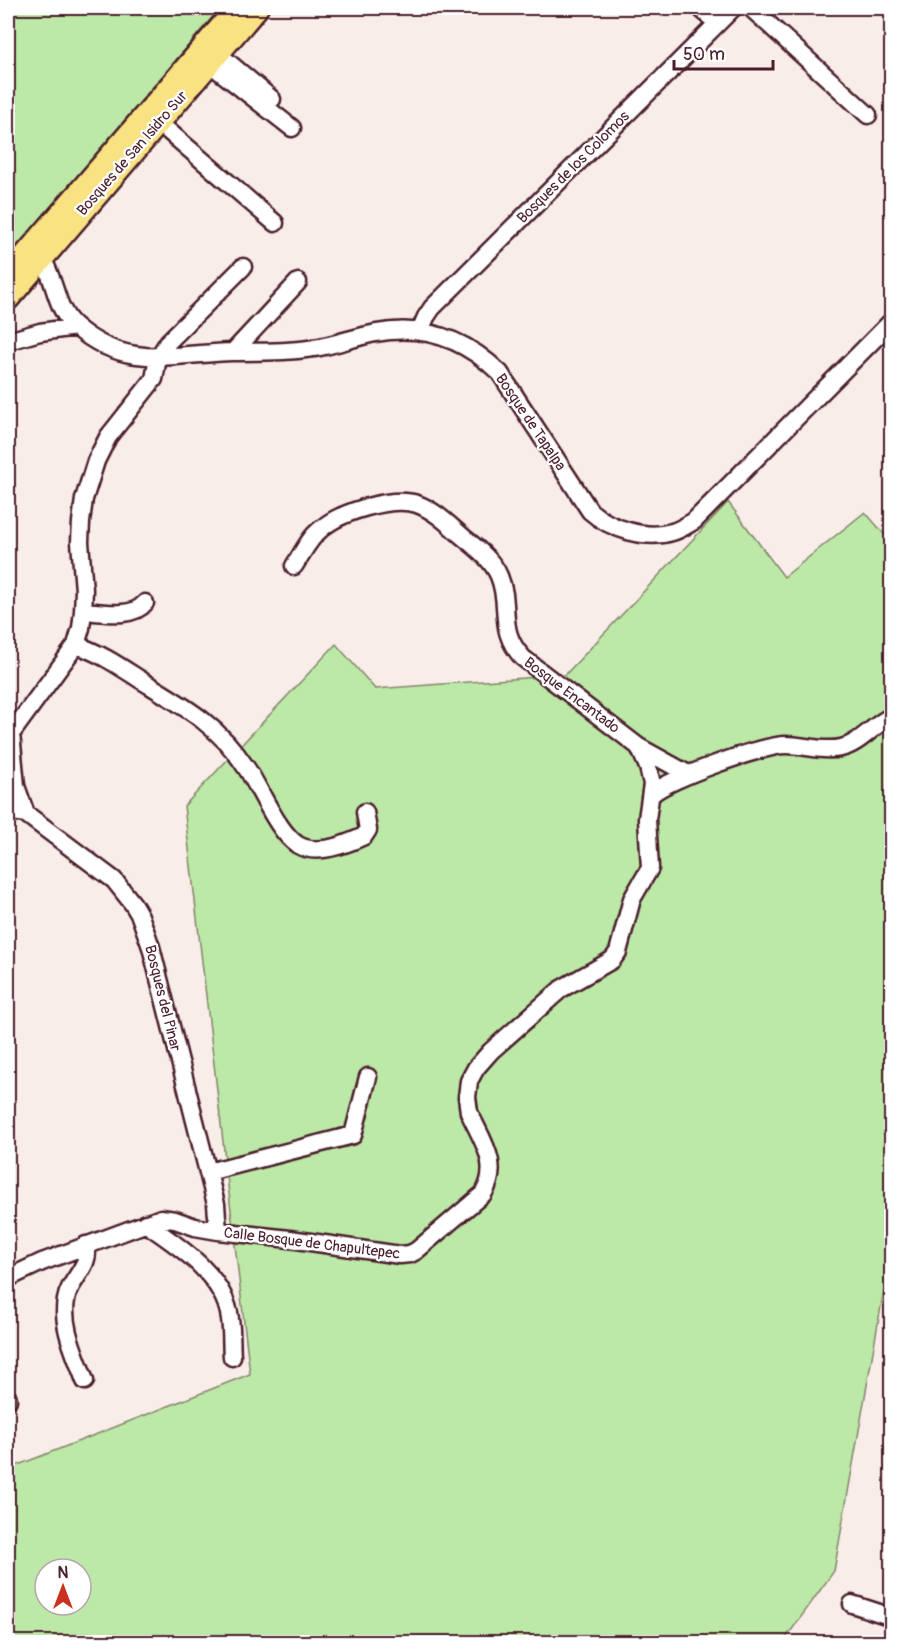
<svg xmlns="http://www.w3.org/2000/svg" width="899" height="1650" font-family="Pangolin,sans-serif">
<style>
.green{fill:#bce9a7;stroke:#838469;stroke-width:1.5;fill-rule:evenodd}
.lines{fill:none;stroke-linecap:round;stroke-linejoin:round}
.minor-casing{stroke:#4a1f2b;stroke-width:21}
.major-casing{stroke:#4a1f2b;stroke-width:26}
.minor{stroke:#fff;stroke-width:16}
.major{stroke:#f8e281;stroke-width:21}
.labels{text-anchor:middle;stroke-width:4.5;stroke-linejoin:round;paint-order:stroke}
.street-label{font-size:15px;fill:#4a1f2b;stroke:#fff}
</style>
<rect width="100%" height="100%" fill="#f8ede9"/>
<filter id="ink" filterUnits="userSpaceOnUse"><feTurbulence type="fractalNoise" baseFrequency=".0167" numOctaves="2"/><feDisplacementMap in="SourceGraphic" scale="12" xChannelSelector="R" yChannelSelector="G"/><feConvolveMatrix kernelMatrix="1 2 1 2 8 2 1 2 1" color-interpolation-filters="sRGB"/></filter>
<g filter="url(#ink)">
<path class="green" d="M8 8H220L69 186 8 263Z
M728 502 784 577 865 512 892 543 891 1250 834 1571 783 1642H8V1469L250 1374 184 806 336 644 375 689 565 675ZM45 1569H81V1605H45Z"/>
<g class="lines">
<defs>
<path id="minor" d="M700 8 717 23
M751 8 868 115
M209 46 272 99
M209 63 292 128
M159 123 275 223
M36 252C57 273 52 307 76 327 126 370 173 354 232 352 259 351 287 353 314 348 335 345 355 337 376 333 424 324 465 339 500 373L590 511C610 529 646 540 672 532 680 530 687 525 694 521L892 321
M420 331 426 317 432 308 733 8
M8 341 40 332 76 327
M233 352 298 282
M294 566C302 554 309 538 321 529 340 512 392 496 417 504 434 510 448 524 462 536 475 547 492 559 499 576 512 607 496 629 523 658L639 747 688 774
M83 611C102 612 132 619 145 603
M76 645C101 653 122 668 144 682 185 707 218 725 245 766 260 787 277 832 298 845 317 856 347 844 364 836L368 830 365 812
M11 733 16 786 26 814
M8 738 76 645 81 628 83 611 84 590 80 542 81 522 84 499 96 461 108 437 154 379 158 358 168 342 243 267
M652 794C668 779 763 745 786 745 803 745 824 752 841 748 860 744 874 724 892 716
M8 811 26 814 114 880 133 904 140 916 151 947 216 1204 218 1231
M208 1172 353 1135 368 1077
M145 1223C179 1246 225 1276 230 1319 232 1332 231 1345 232 1357
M8 1278 42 1262 161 1218 175 1220 195 1227 218 1231 290 1239 400 1255 410 1254 416 1251 483 1194C502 1165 481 1139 469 1112L467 1097 469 1081 476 1068 491 1051 561 989 612 960 618 952 632 899 650 868 647 819 652 784 648 767 639 747
M85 1381C76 1355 61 1327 66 1300 69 1279 92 1267 86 1245
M8 1398V1400
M852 1604 892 1617"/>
<path id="major" d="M8 275 237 8
M8 299 257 8"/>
</defs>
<use href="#minor" class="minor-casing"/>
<use href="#major" class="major-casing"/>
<use href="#minor" class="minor"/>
<use href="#major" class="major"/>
</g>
</g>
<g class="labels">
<g class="street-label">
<text transform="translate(132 153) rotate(-49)" y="5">Bosques de San Isidro Sur</text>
<text transform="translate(573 167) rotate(-45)" y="5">Bosques de los Colomos</text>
<text transform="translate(531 422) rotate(56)" y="5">Bosque de Tapalpa</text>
<text transform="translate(572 695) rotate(37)" y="5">Bosque Encantado</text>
<text transform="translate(163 998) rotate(76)" y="5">Bosques del Pinar</text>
<text transform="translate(312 1243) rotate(7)" y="5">Calle Bosque de Chapultepec</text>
</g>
</g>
<rect width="899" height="1650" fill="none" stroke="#fff" stroke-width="30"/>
<rect x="15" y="15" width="869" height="1620" fill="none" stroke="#4a1f2b" stroke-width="2" filter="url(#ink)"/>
<g transform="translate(63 1587)"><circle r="28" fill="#ffffff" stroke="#b7a5aa" stroke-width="1.5"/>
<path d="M0-4.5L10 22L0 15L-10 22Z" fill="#c8321e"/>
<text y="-9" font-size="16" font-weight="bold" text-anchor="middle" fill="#4a1f2b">N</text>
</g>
<path d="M674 60v9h99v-9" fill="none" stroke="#4a1f2b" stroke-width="3"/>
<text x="683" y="60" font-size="18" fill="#4a1f2b" stroke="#ffffff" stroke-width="4.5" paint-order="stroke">50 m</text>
</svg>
